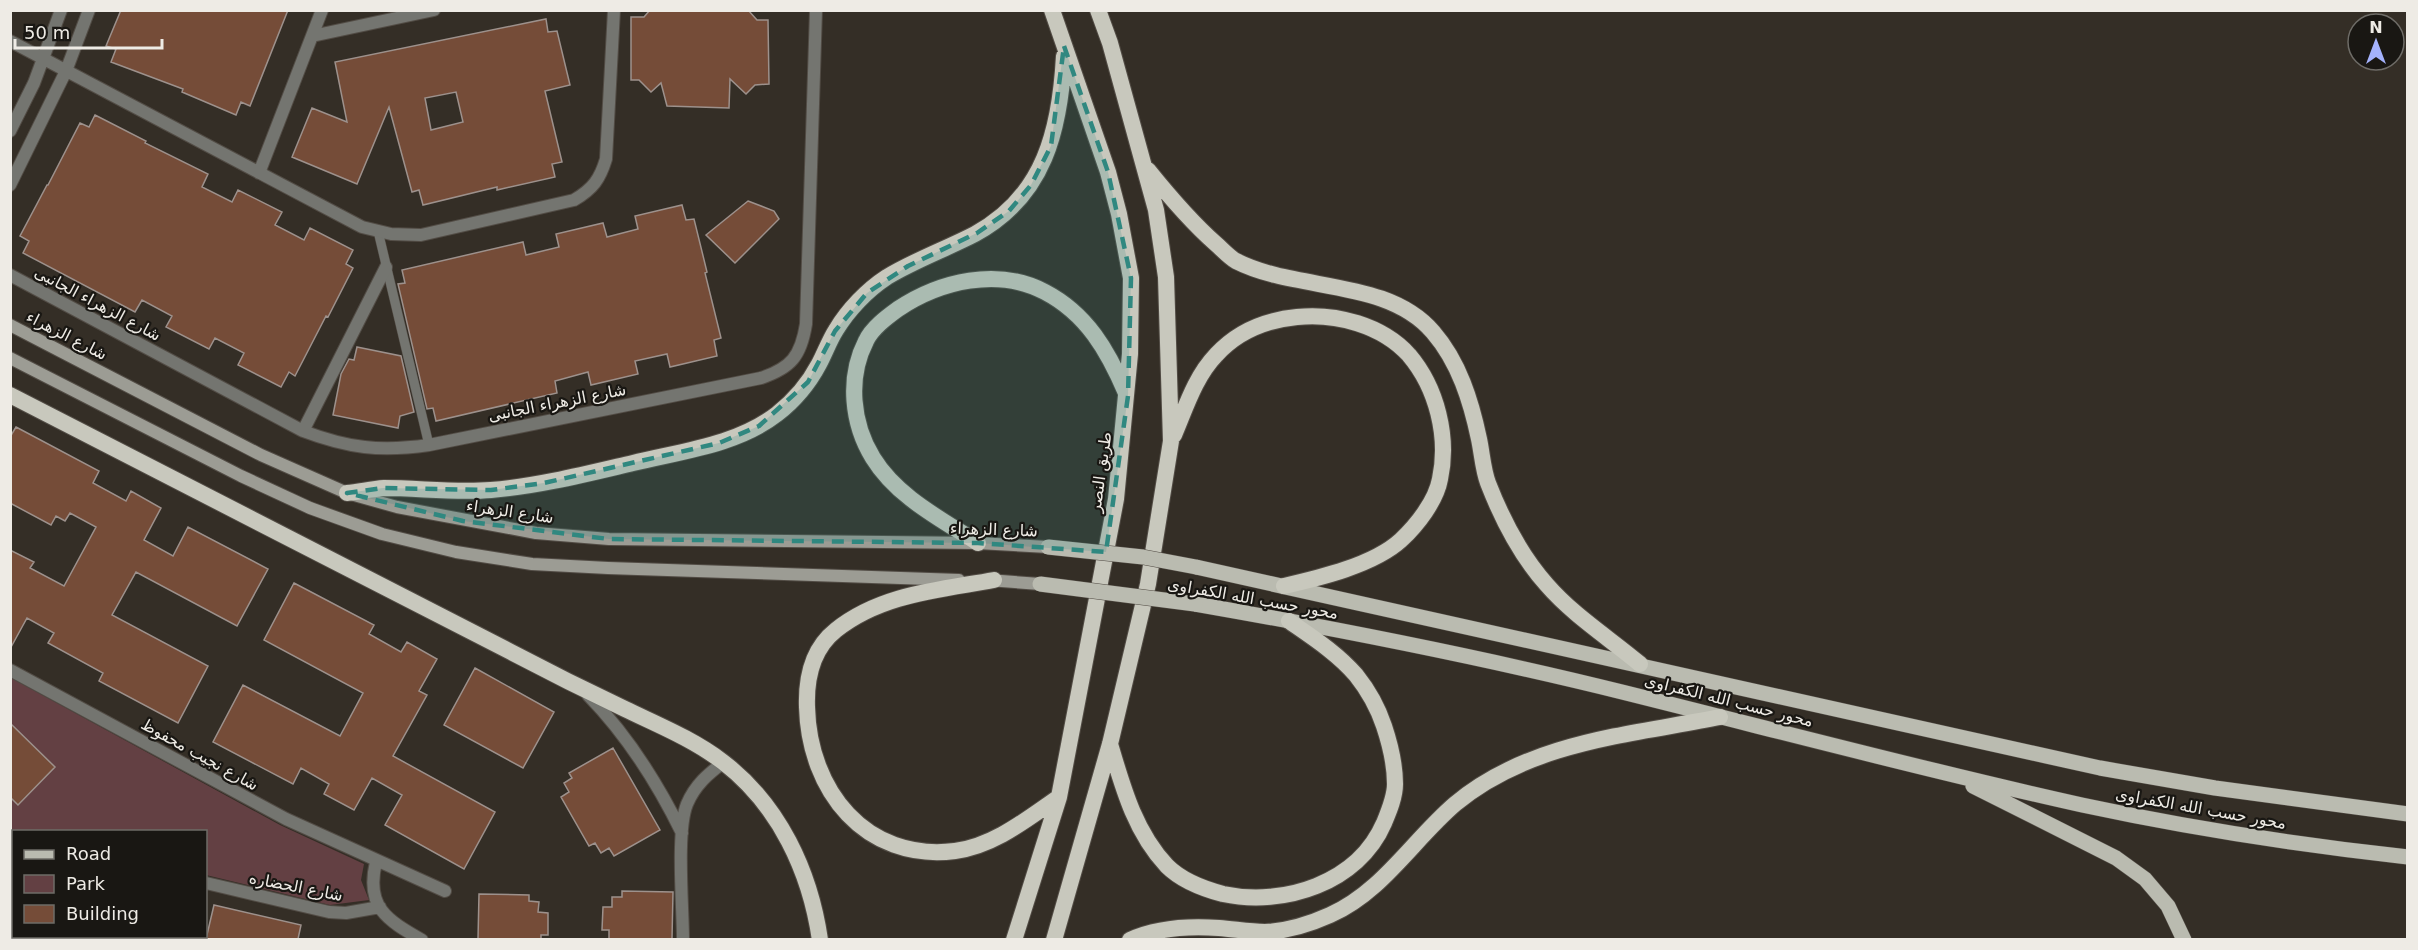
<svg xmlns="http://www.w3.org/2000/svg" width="2418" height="950" font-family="'DejaVu Sans','Noto Sans Arabic',sans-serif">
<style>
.green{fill:#634043}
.building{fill:#754c38;stroke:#9d918c;stroke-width:1.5;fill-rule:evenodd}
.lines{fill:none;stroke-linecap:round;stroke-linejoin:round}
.service-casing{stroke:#524c45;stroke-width:10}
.minor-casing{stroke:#524c45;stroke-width:14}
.secondary-casing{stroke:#524c45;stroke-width:14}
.primary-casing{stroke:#524c45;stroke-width:16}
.trunk-casing{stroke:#524c45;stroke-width:18}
.service{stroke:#747570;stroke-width:9}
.minor{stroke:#747570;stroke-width:12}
.secondary{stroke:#9c9c94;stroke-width:12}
.primary{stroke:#babbb0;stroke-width:15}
.trunk{stroke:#c8c8bd;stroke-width:16}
.primary-bridge-casing{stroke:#524c45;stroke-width:16;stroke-linecap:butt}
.primary-bridge{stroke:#babbb0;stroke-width:15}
.marked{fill:#308880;fill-opacity:0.2;stroke:#308880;stroke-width:4.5;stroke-dasharray:12 8;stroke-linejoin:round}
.labels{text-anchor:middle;stroke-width:4.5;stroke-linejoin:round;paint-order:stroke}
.street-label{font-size:16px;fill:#eeebe5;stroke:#191713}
</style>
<rect width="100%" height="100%" fill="#342e26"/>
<path class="green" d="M11 678 280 825 364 864 361 880 369 900 330 905 206 875V832H23L11 829Z"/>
<path class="building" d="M121 10H288L250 106 241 102 236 115 182 92 183 89 111 62 116 49 106 46Z
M650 10H748L757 20H768L769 84 755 85 746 94 730 79 729 108 667 106 661 83 651 92 639 80H631V17H644Z
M546 19 548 32 557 31 570 85 545 91 562 162 552 164 555 177 497 190V187L423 205 419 190 412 192 389 107 357 184 292 157 312 108 347 122 335 62ZM456 92 463 122 431 130 425 98Z
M95 115 146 141 145 143 208 174 202 187 232 202 238 190 282 212 275 225 304 240 310 228 353 250 346 264 353 268 328 317 326 316 295 376 289 372 281 387 238 365 244 353 215 338 209 349 166 327 172 316 142 300 135 312 23 253 29 241 20 236 47 185H48L80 123 89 127Z
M748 201 774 211 779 219 735 263 706 235Z
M682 205 686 220 694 219 707 272 705 273 721 338 714 340 717 356 670 367 667 354 635 361 638 374 591 385 588 372 555 381 557 393 436 421 433 408 427 409 398 284 405 283 402 270 523 242 526 255 559 247 556 234 603 223 607 237 638 229 635 216Z
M357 347 401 356 414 412 400 416 398 428 333 415 341 374 349 359 354 360Z
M16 427 99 471 93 483 126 501 131 491 161 508 144 540 173 556 188 527 268 569 237 626 136 572 112 615 208 666 178 723 99 681 103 673 48 643 54 633 27 618 10 649V550L34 562 30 568 64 586 96 527 70 513 65 521 56 516 51 525 10 503V437Z
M294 583 374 625 369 634 401 652 407 642 437 659 419 691 427 695 393 756 495 812 464 869 385 825 402 795 372 778 354 810 324 794 329 784 301 768 293 784 213 742 243 685 340 736 363 693 264 640Z
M475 668 554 712 523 768 444 725Z
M10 723 55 767 18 805 10 797Z
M613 748 660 830 614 856 609 848 601 853 595 843 589 846 561 797 569 792 564 783 572 778 569 773Z
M622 891 673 892 672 939H609V930H602L603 907H612V897H622Z
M479 894 529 895V901L539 902 538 912 548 913V935H541V939H478Z
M214 905 301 925 298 939H206Z"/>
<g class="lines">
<defs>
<path id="service" d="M378 231 429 445"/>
<path id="minor" d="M312 36 434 10
M10 41 362 227 391 234 421 235 574 200C593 189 600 179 606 159L614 10
M10 131 34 83 61 10
M259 173 322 10
M10 185 66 71 89 10
M10 275 303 431C348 448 380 452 429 445L761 378C791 368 801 356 806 324L816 10
M303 431 386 267
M10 670 286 819 445 891
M588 695C628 736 657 782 682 833
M10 837 14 838
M376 862C365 907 387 920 422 940
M206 883 329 912 346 913 380 907
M683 940C683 908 676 831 687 804 695 785 708 774 724 762"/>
<path id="secondary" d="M10 325 261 455 347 493 397 507 536 533 609 539 978 543 1048 547
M10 358 241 476 310 508 382 534 456 552 532 564 608 568 959 580
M988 580 1040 584"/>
<path id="primary" d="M1196 567 2100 768 2215 788 2408 814
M1195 604C1338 629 1481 657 1622 692 1775 730 1928 771 2082 805 2189 828 2299 845 2408 857
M1973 786 2116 858 2145 879 2168 906 2184 940"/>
<path id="trunk" d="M1148 170C1169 196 1190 221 1215 243 1222 249 1229 257 1236 261 1297 292 1387 278 1433 332 1459 362 1471 401 1479 439 1482 453 1483 470 1488 483 1502 519 1521 556 1547 585 1573 615 1609 638 1640 664
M10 395C177 481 344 567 511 652 549 672 587 691 625 709 658 725 693 739 723 762 779 805 810 871 820 940
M1174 435C1186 407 1195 377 1216 355 1237 332 1266 320 1297 317 1336 313 1382 325 1409 355 1437 388 1449 437 1440 479 1436 501 1417 525 1401 540 1374 565 1319 578 1284 586
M347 493C359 492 371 489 384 488 419 488 455 493 491 490 539 486 586 474 633 463 682 451 737 445 777 414 795 400 809 383 819 364 825 353 829 341 836 330 848 310 867 290 887 277 915 260 946 249 975 234 1045 196 1060 129 1064 56
M978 543C941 519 897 497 873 458 852 424 847 378 866 341 872 328 887 317 898 309 940 281 998 267 1045 292 1087 314 1108 351 1126 393
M994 580C939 590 881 594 836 630 812 649 806 678 807 707 809 790 865 862 955 851 994 846 1027 819 1059 797
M1110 744C1123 788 1135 832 1167 866 1182 881 1204 889 1223 894 1284 907 1358 883 1384 823 1389 811 1395 797 1395 784 1395 764 1390 744 1384 726 1378 708 1368 690 1356 675 1337 653 1312 637 1289 621
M1014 940 1059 797 1116 499 1130 354 1131 278 1119 214 1108 172 1052 10
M1054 940 1110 744 1148 584 1171 441 1166 277 1156 210 1110 43 1098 10
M1130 940C1156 928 1191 926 1219 928 1234 929 1249 932 1265 932 1287 931 1310 924 1330 915 1382 892 1413 840 1455 804 1529 742 1629 735 1720 717"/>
</defs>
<use href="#service" class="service-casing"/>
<use href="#minor" class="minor-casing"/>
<use href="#secondary" class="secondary-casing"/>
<use href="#primary" class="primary-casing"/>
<use href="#trunk" class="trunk-casing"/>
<use href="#service" class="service"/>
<use href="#minor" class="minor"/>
<use href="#secondary" class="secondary"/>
<use href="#primary" class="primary"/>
<use href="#trunk" class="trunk"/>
<defs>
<path id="primary-bridge" d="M1048 547 1143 557 1196 567
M1040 584 1195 604"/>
</defs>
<use href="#primary-bridge" class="primary-bridge-casing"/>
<use href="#primary-bridge" class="primary-bridge"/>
</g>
<path class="marked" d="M1064 46 1108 172 1131 278 1128 396 1106 552 978 543 609 539 463 521 347 493 383 488 491 490 544 483 719 443 759 426 808 382 835 331 867 293 908 266 977 233 1009 211 1031 185 1051 146Z"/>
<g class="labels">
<g class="street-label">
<text transform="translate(98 303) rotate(28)" y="6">شارع الزهراء الجانبى</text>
<text transform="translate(67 335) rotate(27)" y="6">شارع الزهراء</text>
<text transform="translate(557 402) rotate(-11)" y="6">شارع الزهراء الجانبى</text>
<text transform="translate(1100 472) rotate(-82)" y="6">طريق النصر</text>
<text transform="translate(510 511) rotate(8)" y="6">شارع الزهراء</text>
<text transform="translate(994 529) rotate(2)" y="6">شارع الزهراء</text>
<text transform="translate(1253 598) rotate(10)" y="6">محور حسب الله الكفراوى</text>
<text transform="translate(1729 700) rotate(14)" y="6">محور حسب الله الكفراوى</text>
<text transform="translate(200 754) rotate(29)" y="6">شارع نجيب محفوظ</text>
<text transform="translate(2201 808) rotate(10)" y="6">محور حسب الله الكفراوى</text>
<text transform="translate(296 886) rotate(11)" y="6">شارع الحضاره</text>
</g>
</g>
<rect width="2418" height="950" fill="none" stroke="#eeebe5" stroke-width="24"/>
<rect x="12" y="830" width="195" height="108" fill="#191713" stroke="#6e6c67" stroke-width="1.5"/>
<rect x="24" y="850" width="30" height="9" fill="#babbb0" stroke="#6e6c67" stroke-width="1.5"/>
<text x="66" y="860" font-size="18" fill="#eeebe5">Road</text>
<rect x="24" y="875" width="30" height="18" fill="#634043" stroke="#6e6c67" stroke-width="1.5"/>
<text x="66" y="890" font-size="18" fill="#eeebe5">Park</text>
<rect x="24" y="905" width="30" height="18" fill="#754c38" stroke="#6e6c67" stroke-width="1.5"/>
<text x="66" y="920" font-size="18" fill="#eeebe5">Building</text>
<g transform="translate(2376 42)"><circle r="28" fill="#191713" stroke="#6e6c67" stroke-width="1.5"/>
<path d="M0-4.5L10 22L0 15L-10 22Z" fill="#a4b2fc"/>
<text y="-9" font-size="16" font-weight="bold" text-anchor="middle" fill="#eeebe5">N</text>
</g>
<path d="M15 39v9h147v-9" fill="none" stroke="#eeebe5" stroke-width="3"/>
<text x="24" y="39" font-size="18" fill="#eeebe5" stroke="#191713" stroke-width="4.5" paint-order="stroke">50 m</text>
</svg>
